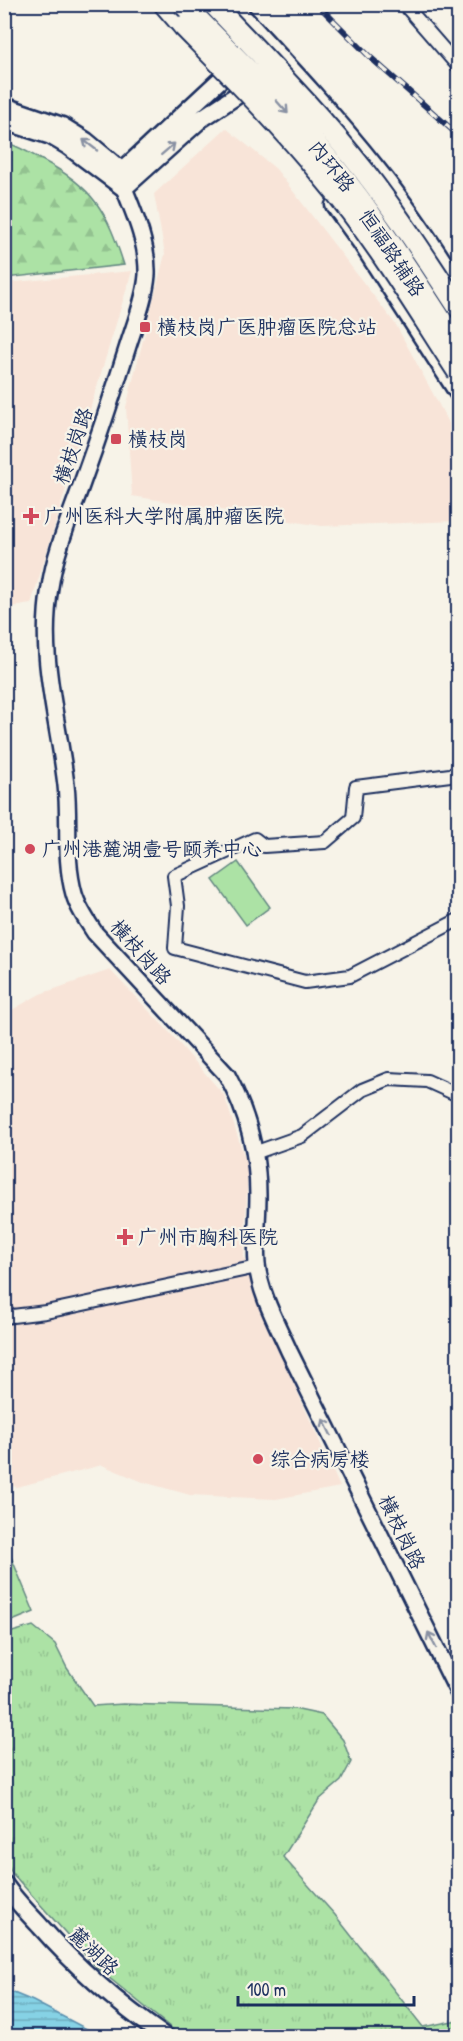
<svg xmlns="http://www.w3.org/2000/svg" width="463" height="2041" font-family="'Patrick Hand','LXGW WenKai TC',sans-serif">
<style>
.built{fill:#f8e4d8}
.grass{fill:url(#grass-tufts);stroke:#648882;stroke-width:1.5}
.forest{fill:url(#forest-firs);stroke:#648882;stroke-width:1.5}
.pitch{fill:#ace2a5;stroke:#648882;stroke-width:1.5}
.water{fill:url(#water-rules);stroke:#5b91af;stroke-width:1.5}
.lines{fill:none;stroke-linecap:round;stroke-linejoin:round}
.minor-casing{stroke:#1b2f5e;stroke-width:16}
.tertiary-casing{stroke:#1b2f5e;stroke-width:20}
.secondary-casing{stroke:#1b2f5e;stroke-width:21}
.trunk-casing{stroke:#1b2f5e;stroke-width:24}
.minor{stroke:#f7f3e8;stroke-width:12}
.tertiary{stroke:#f7f3e8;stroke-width:15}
.secondary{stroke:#f7f3e8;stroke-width:16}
.trunk{stroke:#f7f3e8;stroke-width:20}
.rail-casing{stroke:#1b2f5e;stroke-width:6}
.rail{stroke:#f7f3e8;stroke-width:4;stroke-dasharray:11;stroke-linecap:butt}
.trunk-bridge-casing{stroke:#1b2f5e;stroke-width:24;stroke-linecap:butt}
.trunk-bridge{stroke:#f7f3e8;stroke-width:20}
.oneway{stroke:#8991a3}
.poi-dot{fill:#d1495b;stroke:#f7f3e8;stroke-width:2}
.labels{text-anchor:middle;stroke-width:4.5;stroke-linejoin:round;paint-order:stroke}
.street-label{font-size:20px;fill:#1b2f5e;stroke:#f7f3e8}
.poi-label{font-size:20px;fill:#1b2f5e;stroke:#f7f3e8;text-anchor:start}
</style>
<defs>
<pattern id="grass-tufts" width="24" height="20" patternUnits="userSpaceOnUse" patternTransform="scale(1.5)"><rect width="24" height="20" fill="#ace2a5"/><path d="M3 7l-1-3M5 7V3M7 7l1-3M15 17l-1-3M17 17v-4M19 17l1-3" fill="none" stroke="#93c290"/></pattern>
<pattern id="forest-firs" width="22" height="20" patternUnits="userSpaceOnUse" patternTransform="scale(1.5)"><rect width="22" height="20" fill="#ace2a5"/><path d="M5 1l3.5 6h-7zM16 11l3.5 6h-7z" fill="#93c290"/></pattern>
<pattern id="water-rules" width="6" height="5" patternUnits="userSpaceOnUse" patternTransform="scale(1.5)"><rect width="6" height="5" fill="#86d2e5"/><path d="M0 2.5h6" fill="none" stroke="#6dabbd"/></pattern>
</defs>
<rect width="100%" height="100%" fill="#f7f3e8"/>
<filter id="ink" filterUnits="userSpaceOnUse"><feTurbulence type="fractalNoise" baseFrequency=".0167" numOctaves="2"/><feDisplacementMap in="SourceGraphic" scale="12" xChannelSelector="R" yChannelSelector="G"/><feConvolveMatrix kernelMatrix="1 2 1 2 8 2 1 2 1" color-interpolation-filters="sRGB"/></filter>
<g filter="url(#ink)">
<path class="built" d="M226 128 276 169 396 325 458 440V521L322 526 132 496 126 407 165 254 154 194Z
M132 271 31 604 5 608V283Z
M110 970 170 1033 224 1095 248 1168 244 1257 254 1295 340 1487 276 1499 190 1495 143 1482 102 1465 17 1487 5 1484V1014L40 994Z"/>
<path class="grass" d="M33 1626 55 1644 67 1668 93 1706 123 1704 294 1709 322 1715 343 1740 351 1762 341 1781 319 1800 283 1857 335 1915 423 2027 458 2020V2036H181L97 1968 12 1873 5 1859V1634Z"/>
<path class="forest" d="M5 142C18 146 30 153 42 160 94 187 107 212 124 265L5 278Z"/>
<path class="pitch" d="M238 862 270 907 246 925 213 880Z
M4 1540 34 1612 5 1624H4Z"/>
<path class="water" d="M4 1989 33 2001 100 2036H5Z"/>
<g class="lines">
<defs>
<path id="minor" d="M404 4 458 66
M458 774 356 787 353 818 325 842 264 846 255 839 174 876 178 906 175 948 305 982 350 976 458 920
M254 1153 302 1136 362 1090 389 1079 427 1081 458 1095
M4 1317 46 1312 257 1267"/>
<path id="tertiary" d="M124 188C135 215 148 245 147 275 145 300 134 326 127 349 113 394 98 439 82 483 70 517 55 552 50 587 38 657 58 717 66 785 70 820 64 859 74 894 78 908 87 921 95 933L227 1075C247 1112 258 1153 258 1195 258 1218 255 1241 257 1264 260 1294 277 1324 289 1351L458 1692"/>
<path id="secondary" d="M231 4C281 58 331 111 377 169 407 206 433 245 458 285
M4 106 62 126 86 141 122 171 123 181
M4 121 51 136 68 146 124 188
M122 171 237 64
M124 188 201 119 254 84
M334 205 360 241 458 393
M4 1884C15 1900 28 1913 40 1926 77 1968 118 2004 164 2036"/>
<path id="trunk" d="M164 4 183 26"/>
</defs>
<use href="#minor" class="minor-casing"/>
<use href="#tertiary" class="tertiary-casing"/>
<use href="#secondary" class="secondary-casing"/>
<use href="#trunk" class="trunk-casing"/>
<use href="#minor" class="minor"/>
<use href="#tertiary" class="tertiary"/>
<use href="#secondary" class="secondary"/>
<use href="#trunk" class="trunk"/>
<defs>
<path id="rail" d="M317 4 370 57 458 135"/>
</defs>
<use href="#rail" class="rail-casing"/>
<use href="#rail" class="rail"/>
<defs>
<path id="trunk-bridge" d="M183 4C245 66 307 128 359 198 394 246 426 296 458 346
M213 4C265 59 318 112 364 171 398 215 428 261 458 307
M183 26C231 75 280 124 323 177 374 237 415 306 458 372"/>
</defs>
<use href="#trunk-bridge" class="trunk-bridge-casing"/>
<use href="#trunk-bridge" class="trunk-bridge"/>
</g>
<defs><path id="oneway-shaft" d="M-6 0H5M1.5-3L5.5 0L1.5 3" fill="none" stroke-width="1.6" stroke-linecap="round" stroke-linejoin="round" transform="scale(1.5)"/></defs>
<g class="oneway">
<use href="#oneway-shaft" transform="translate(282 107) rotate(48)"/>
<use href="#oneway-shaft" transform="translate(90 145) rotate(-142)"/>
<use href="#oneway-shaft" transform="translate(168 149) rotate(-41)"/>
<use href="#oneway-shaft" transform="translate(327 1427) rotate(-116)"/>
<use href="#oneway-shaft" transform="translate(432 1640) rotate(-117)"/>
</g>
</g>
<g class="poi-dot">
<rect x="139" y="321" width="12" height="12" rx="3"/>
<rect x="110" y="433" width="12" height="12" rx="3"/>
<path d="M28 507h6v6h6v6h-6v6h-6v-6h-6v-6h6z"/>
<circle cx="30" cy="849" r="6"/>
<path d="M122 1228h6v6h6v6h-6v6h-6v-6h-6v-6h6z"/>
<circle cx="258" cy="1459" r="6"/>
</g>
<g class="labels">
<g class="street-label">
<text transform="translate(332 166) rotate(51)" y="7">内环路</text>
<text transform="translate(392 253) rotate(56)" y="7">恒福路辅路</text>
<text transform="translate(73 446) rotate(-71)" y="7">横枝岗路</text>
<text transform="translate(141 952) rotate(48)" y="7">横枝岗路</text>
<text transform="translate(402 1532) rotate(64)" y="7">横枝岗路</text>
<text transform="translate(94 1951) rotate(44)" y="7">麓湖路</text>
</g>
<g class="poi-label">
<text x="157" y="334">横枝岗广医肿瘤医院总站</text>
<text x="128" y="446">横枝岗</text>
<text x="44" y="523">广州医科大学附属肿瘤医院</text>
<text x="42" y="856">广州港麓湖壹号颐养中心</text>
<text x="138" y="1244">广州市胸科医院</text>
<text x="270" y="1466">综合病房楼</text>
</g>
</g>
<rect width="463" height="2041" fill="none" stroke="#f7f3e8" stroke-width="24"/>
<rect x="12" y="12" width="439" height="2017" fill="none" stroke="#1b2f5e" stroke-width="2" filter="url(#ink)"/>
<path d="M238 1996v9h176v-9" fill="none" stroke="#1b2f5e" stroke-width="3"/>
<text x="247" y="1996" font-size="18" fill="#1b2f5e" stroke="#f7f3e8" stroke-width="4.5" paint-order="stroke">100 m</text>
</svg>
